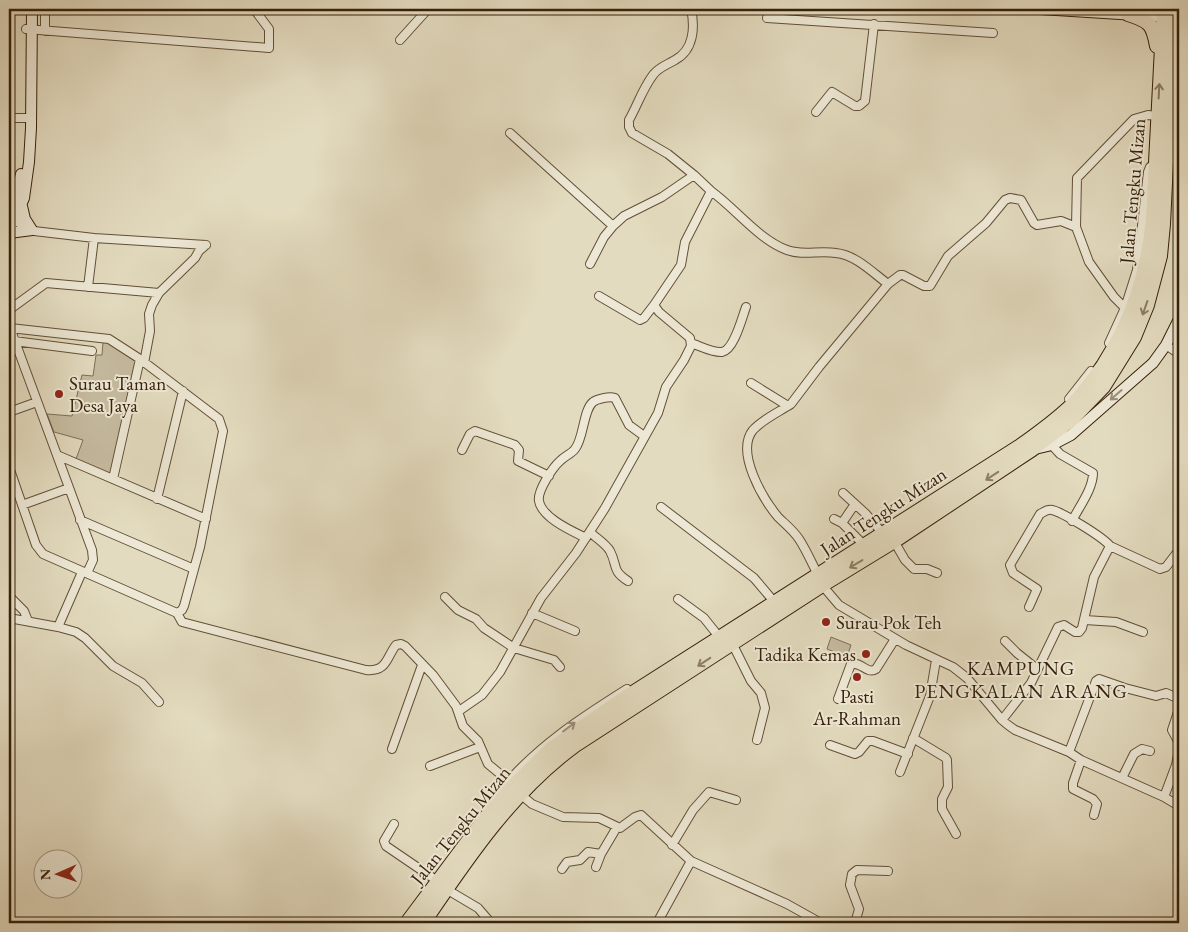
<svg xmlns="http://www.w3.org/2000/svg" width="1188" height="932" font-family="'EB Garamond',serif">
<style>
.green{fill:#c6bba0;stroke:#7e6e55}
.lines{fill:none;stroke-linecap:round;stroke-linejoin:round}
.street-casing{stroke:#624f37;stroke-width:10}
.secondary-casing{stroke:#37200a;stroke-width:12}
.highway-casing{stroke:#37200a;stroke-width:16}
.street{stroke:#ede8d5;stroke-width:8}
.secondary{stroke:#ede8d5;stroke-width:10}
.highway{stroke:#e3dbbf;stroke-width:14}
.oneway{stroke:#8d7e64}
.oneway2{stroke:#9b8e7a}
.poi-dot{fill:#8f2418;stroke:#ede8d5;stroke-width:2}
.labels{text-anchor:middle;stroke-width:4;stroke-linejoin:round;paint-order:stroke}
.street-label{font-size:19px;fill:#37200a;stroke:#ede8d5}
.poi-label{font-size:19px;fill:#37200a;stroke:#ede8d5;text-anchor:start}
.neighbourhood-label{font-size:20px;letter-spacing:1px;fill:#37200a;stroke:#ede8d5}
</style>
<rect width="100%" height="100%" fill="#e3dbbf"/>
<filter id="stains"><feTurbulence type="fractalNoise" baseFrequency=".004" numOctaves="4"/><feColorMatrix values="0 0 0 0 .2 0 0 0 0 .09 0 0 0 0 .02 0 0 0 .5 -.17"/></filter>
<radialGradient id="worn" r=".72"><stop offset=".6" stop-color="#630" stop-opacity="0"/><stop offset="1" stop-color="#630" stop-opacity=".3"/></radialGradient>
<path class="green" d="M103 342H108L137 362 111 475 76 459 83 440 54 432 47 414 72 416 82 375 93 376 96 355H102Z
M831 637 851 645 847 657 827 649Z"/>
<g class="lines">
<defs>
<path id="street" d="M45 9V31
M691 9C695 27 694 50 675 60 667 65 659 67 653 75 643 88 637 106 629 120V127L632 133 668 154 694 175
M767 18 993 33
M26 29 269 48V29L254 9
M400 40 428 9
M816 112 832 92 855 106H859L865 101 874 24
M9 118H31
M510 133 613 226
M711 191C736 209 758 239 787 250 803 256 819 250 836 253 856 255 873 273 888 284
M11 219 34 231 94 238 206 245
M88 287 94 238
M599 296 640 320 644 318 654 305
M1125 308 1114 297 1089 262 1076 227 1077 178 1134 119 1148 115 1157 116
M9 310 46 283 159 293
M9 325 92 550 93 560 87 573
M10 328 109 339 140 359 219 419 223 431 200 547 184 606 182 610 177 613
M14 341 92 351
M691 343C700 346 713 353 722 352 734 350 742 318 746 307
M1109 343 1125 308 1137 270 1148 172 1150 167 1155 163
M1166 345 1179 354
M144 363 150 331 149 314 152 305 159 293 195 258 199 251 206 245
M751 383 788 406
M1069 399 1091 371
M9 412 37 402
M1048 441 1060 454 1093 473C1093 489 1079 507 1072 521
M462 450 470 434 475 431 515 445 519 450 518 461 549 476
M57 455 206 519
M9 467 36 545 43 554 177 613 182 622 366 670C387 672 386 658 396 645L401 644 405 646 433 675 456 706 463 726 478 741 488 764 511 783
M113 479 140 359
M843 493 866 514 879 529
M157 499 183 391
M22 505 69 488
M661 507 754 578 771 598
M834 519 842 523 860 541
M80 520 194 569
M842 523 855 504
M590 532C596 538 606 544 610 551 618 566 611 570 628 581
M586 538C572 531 542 518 539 501 537 491 553 467 560 461 565 456 571 454 575 449 584 438 583 410 593 402 597 399 609 396 615 398L629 425 644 436
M894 541 905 560 914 569H927L937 573
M815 569C810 559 805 548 799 539 793 530 785 524 778 517 763 499 735 452 753 430 763 419 779 412 791 404L819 367 888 284 900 275H903L924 286H930L948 256 986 223 1005 200 1010 198 1021 200 1034 223 1037 225 1061 221 1076 227
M822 585 839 605 906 645 953 667 967 678 1002 720 1008 725 1015 730 1069 752 1081 760 1164 797 1179 806
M9 596 24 611 28 621
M445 597 458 610 476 619 484 628 514 648 554 660 560 667
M678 599 704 618 716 633
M1029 607 1037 589 1013 573 1010 565 1040 514C1044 512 1047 509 1052 510 1062 512 1103 537 1110 546
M532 613 575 631
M9 618 58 627 76 632 85 638 113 666 142 683 159 702
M1085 620 1116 622 1143 632
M58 627 82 572
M1005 641 1017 653 1037 669
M732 643 751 681 761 693 765 708 757 740
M838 699 851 664C861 661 867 675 876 669L895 639
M1179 709 1172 730 1179 743
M459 711 482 695 500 672 541 598 576 553 605 508 658 413 666 387 684 360 691 346 690 338 659 312 654 305 681 265 685 242 711 191 694 175 662 197 624 216 613 226 604 237 590 264
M1002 720 1031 683 1058 627 1064 625 1075 632H1079L1082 628 1094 577 1110 546 1160 569 1166 567 1179 550
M913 738 946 758 947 760 948 787 942 799V809L956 834
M830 745 855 754 859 752 868 741H873L908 754
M392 749 422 665
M1069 752 1096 681 1099 679 1125 688 1156 696 1166 693 1179 699
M1081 760 1073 783V789L1093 799 1097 804 1094 815
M430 766 480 747
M900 772 930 696 936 660
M1122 778 1134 754 1142 749 1150 751
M502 789C536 747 581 718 627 689
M519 793 532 804 563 817 599 818 620 828 635 817 641 815 691 861 787 904 821 923
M1164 797 1176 765 1179 750
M394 824 384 841 386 846 433 878
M672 845 693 810 709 792 736 800
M596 867 601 854 617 827
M562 869 567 862 580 860 588 852 601 854
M446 889 478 908 491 923
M657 923 691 861
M855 923 859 909 850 885 852 874 857 870 888 871"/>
<path id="secondary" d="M820 9H821
M1040 9 1168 17
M22 206 25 219 32 230
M9 214 15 199 21 174
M9 227 14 221 24 198 29 162 31 128 32 9
M9 233 32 230
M1035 449 1052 445 1071 435 1153 363 1166 345 1179 319"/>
<path id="highway" d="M1128 14C1150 21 1153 24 1157 46
M407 923 499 800 551 749 622 700 1019 447C1036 435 1054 422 1070 407 1083 395 1093 380 1103 366 1133 319 1147 275 1153 220L1164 9
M423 923C467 858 511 792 575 745L822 585 894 541 1031 450 1071 420 1103 387 1134 337 1147 305 1160 256 1163 224 1171 60 1175 9"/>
</defs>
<use href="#street" class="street-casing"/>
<use href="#secondary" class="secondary-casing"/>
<use href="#highway" class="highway-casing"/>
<use href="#street" class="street"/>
<use href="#secondary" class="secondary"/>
<use href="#highway" class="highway"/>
</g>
<defs><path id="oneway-shaft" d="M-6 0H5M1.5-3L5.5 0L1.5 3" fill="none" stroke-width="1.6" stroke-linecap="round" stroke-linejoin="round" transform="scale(1.25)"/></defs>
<g class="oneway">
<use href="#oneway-shaft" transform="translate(1159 91) rotate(-87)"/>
<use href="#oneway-shaft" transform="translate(1145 308) rotate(109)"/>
<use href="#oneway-shaft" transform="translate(992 476) rotate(147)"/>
<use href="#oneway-shaft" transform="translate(856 564) rotate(149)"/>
<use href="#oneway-shaft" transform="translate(704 662) rotate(147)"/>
</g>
<g class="oneway2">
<use href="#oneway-shaft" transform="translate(1116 395) rotate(139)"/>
<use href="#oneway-shaft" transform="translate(569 727) rotate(-37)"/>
</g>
<g class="poi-dot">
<circle cx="59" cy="394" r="5"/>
<circle cx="826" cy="622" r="5"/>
<circle cx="866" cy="654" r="5"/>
<circle cx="857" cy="677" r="5"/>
</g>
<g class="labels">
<g class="street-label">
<text transform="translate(1132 191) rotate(-85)" y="7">Jalan Tengku Mizan</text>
<text transform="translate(883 511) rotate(-33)" y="7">Jalan Tengku Mizan</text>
<text transform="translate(460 825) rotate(-51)" y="7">Jalan Tengku Mizan</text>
</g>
<g class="poi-label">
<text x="69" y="390">Surau Taman<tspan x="69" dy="22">Desa Jaya</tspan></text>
<text x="836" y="629">Surau Pok Teh</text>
<text x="856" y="661" text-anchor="end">Tadika Kemas</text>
<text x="857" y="703" text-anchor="middle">Pasti<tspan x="857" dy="22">Ar-Rahman</tspan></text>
</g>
<g class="neighbourhood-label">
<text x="1021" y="675">KAMPUNG<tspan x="1021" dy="23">PENGKALAN ARANG</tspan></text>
</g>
</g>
<rect width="1188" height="932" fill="none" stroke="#e3dbbf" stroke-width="30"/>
<rect x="10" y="10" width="1168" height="912" fill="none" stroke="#37200a" stroke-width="2.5"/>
<rect x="15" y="15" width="1158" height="902" fill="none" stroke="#37200a"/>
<g transform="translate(58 874) rotate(268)"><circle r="24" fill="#ede8d5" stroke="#a49884"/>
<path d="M0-4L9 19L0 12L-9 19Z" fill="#8f2418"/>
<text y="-8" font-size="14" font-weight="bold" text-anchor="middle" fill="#37200a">N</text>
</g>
<rect width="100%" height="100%" filter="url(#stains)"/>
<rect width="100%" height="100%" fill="url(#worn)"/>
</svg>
